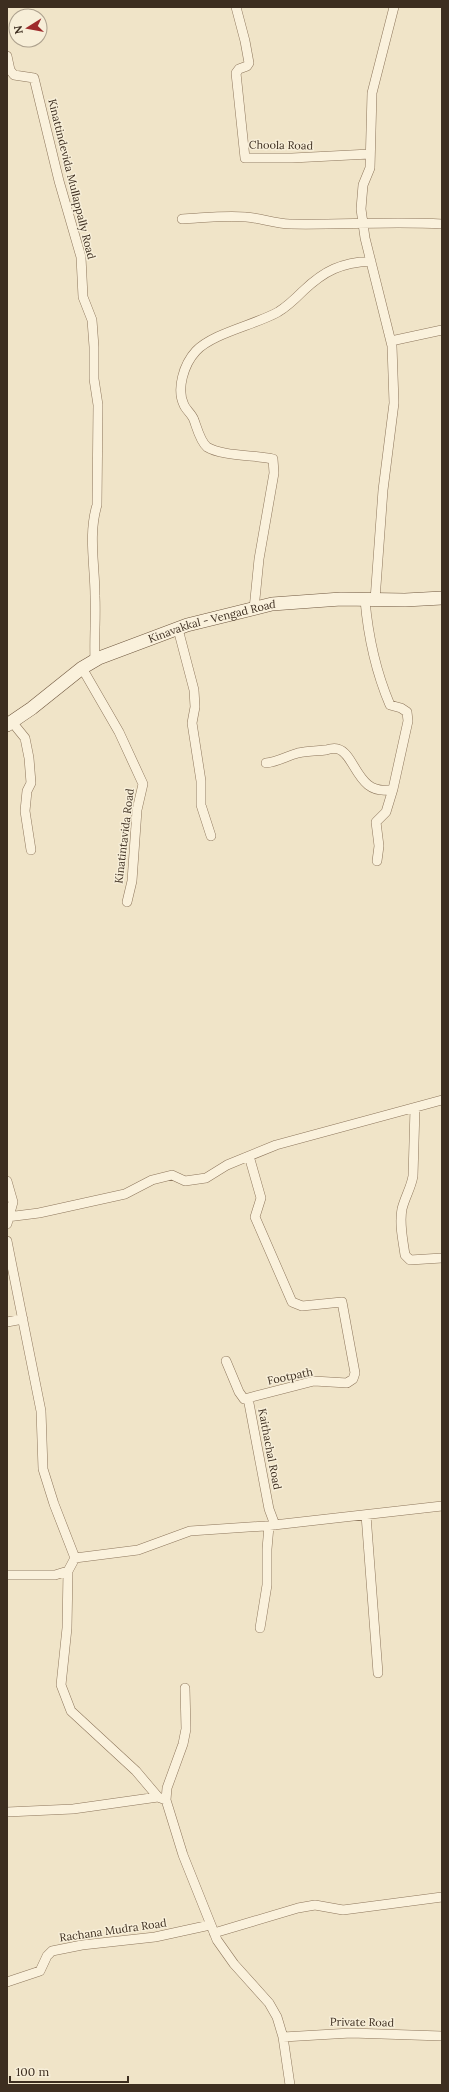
<svg xmlns="http://www.w3.org/2000/svg" width="449" height="2092" font-family="Lora,serif">
<style>
.lines{fill:none;stroke-linecap:round;stroke-linejoin:round}
.street-casing{stroke:#8d765c;stroke-width:10}
.secondary-casing{stroke:#6f573f;stroke-width:14}
.street{stroke:#faf1dc;stroke-width:9}
.secondary{stroke:#faf1dc;stroke-width:13}
.labels{text-anchor:middle;stroke-width:3;stroke-linejoin:round;paint-order:stroke}
.street-label{font-size:11px;fill:#3d2e20;stroke:#f7eed8}
</style>
<rect width="100%" height="100%" fill="#f0e4c8"/>
<g class="lines">
<defs>
<path id="street" d="M236 7 245 41 249 63 247 66 239 69 236 73 245 158H292L370 154
M7 56 10 70 14 75 34 78 59 181 81 257 83 297 92 320 94 347V379L98 405 97 505C88 534 95 566 95 596 96 618 94 639 95 661
M182 219C203 218 225 215 246 217 261 218 275 224 290 224 341 225 392 221 442 224
M391 341 442 330
M375 600 383 490 394 403 392 346 365 238 361 209 363 185 370 168 372 93 394 7
M254 609 259 559 274 473 273 459C256 455 221 456 207 447 200 441 197 428 194 420 192 414 186 410 184 405 176 389 184 364 196 351 213 333 255 325 278 312 288 306 295 299 303 291 325 270 341 263 371 261
M178 629 194 690 195 707 192 723 201 781V805L211 836
M82 668 119 732 143 784 137 810 132 881 127 902
M12 722 25 738 29 758 31 783 27 791 25 811 31 850
M266 763C277 762 287 756 298 753 307 751 317 751 326 750 329 749 335 748 338 749 356 754 357 798 393 789L408 721 407 712 401 708 390 705C376 672 368 635 365 600
M377 861 379 846 376 822 386 812 393 789
M415 1108 413 1176C411 1188 405 1197 402 1209 399 1224 403 1240 405 1255L410 1260 442 1258
M7 1181 13 1202 7 1224
M7 1217 39 1213 125 1194 152 1180 172 1175 185 1181 206 1178 227 1165 276 1145 442 1100
M7 1241 41 1411 43 1469 54 1504 75 1558 138 1550 190 1531 265 1526 442 1506
M7 1322 23 1319
M226 1361 239 1392 244 1399 248 1398 269 1509 275 1525
M248 1398 314 1381 347 1383 353 1379 355 1373 342 1302 302 1306 292 1302 255 1217 261 1198 249 1156
M366 1515 378 1673
M68 1571 67 1628 61 1685 71 1711 136 1771 158 1797 166 1800
M7 1575H55L68 1571 75 1558
M260 1628 267 1585V1549L269 1526
M185 1688 186 1729 183 1744 167 1788 166 1800 183 1855 217 1940 234 1964 269 2003 277 2017 283 2037 290 2085
M7 1812 73 1809 158 1797
M214 1933 298 1908 315 1905 343 1910 442 1897
M7 1982 40 1971 47 1956 52 1951 82 1945 155 1937 210 1925
M283 2037 351 2033 442 2036"/>
<g id="secondary">
<path id="s1" d="M7 725 32 708 82 668 99 658 187 625 272 604 341 599 405 600 442 598"/>
</g>
</defs>
<use href="#street" class="street-casing"/>
<use href="#secondary" class="secondary-casing"/>
<use href="#street" class="street"/>
<use href="#secondary" class="secondary"/>
</g>
<g class="labels">
<g class="street-label">
<text transform="translate(281 145) rotate(1)" y="4">Choola Road</text>
<text transform="translate(72 179) rotate(76)" y="4">Kinattindevida Mullappally Road</text>
<text dy="4" stroke="none"><textPath href="#s1" startOffset="233">Kinavakkal - Vengad Road</textPath></text>
<text transform="translate(124 836) rotate(-83)" y="4">Kinatintavida Road</text>
<text transform="translate(290 1376) rotate(-12)" y="4">Footpath</text>
<text transform="translate(270 1449) rotate(79)" y="4">Kaithachal Road</text>
<text transform="translate(113 1930) rotate(-8)" y="4">Rachana Mudra Road</text>
<text transform="translate(362 2022) rotate(1)" y="4">Private Road</text>
</g>
</g>
<rect width="449" height="2092" fill="none" stroke="#3d2e20" stroke-width="16"/>
<g transform="translate(28 28) rotate(259)"><circle r="19" fill="#f7eed8" stroke="#ada18e"/>
<path d="M0-3L7 15L0 10L-7 15Z" fill="#9e2a2b"/>
<text y="-6" font-size="11" font-weight="bold" text-anchor="middle" fill="#3d2e20">N</text>
</g>
<path d="M10 2076v6h118v-6" fill="none" stroke="#3d2e20" stroke-width="2"/>
<text x="16" y="2076" font-size="12" fill="#3d2e20" stroke="#f7eed8" stroke-width="3" paint-order="stroke">100 m</text>
</svg>
